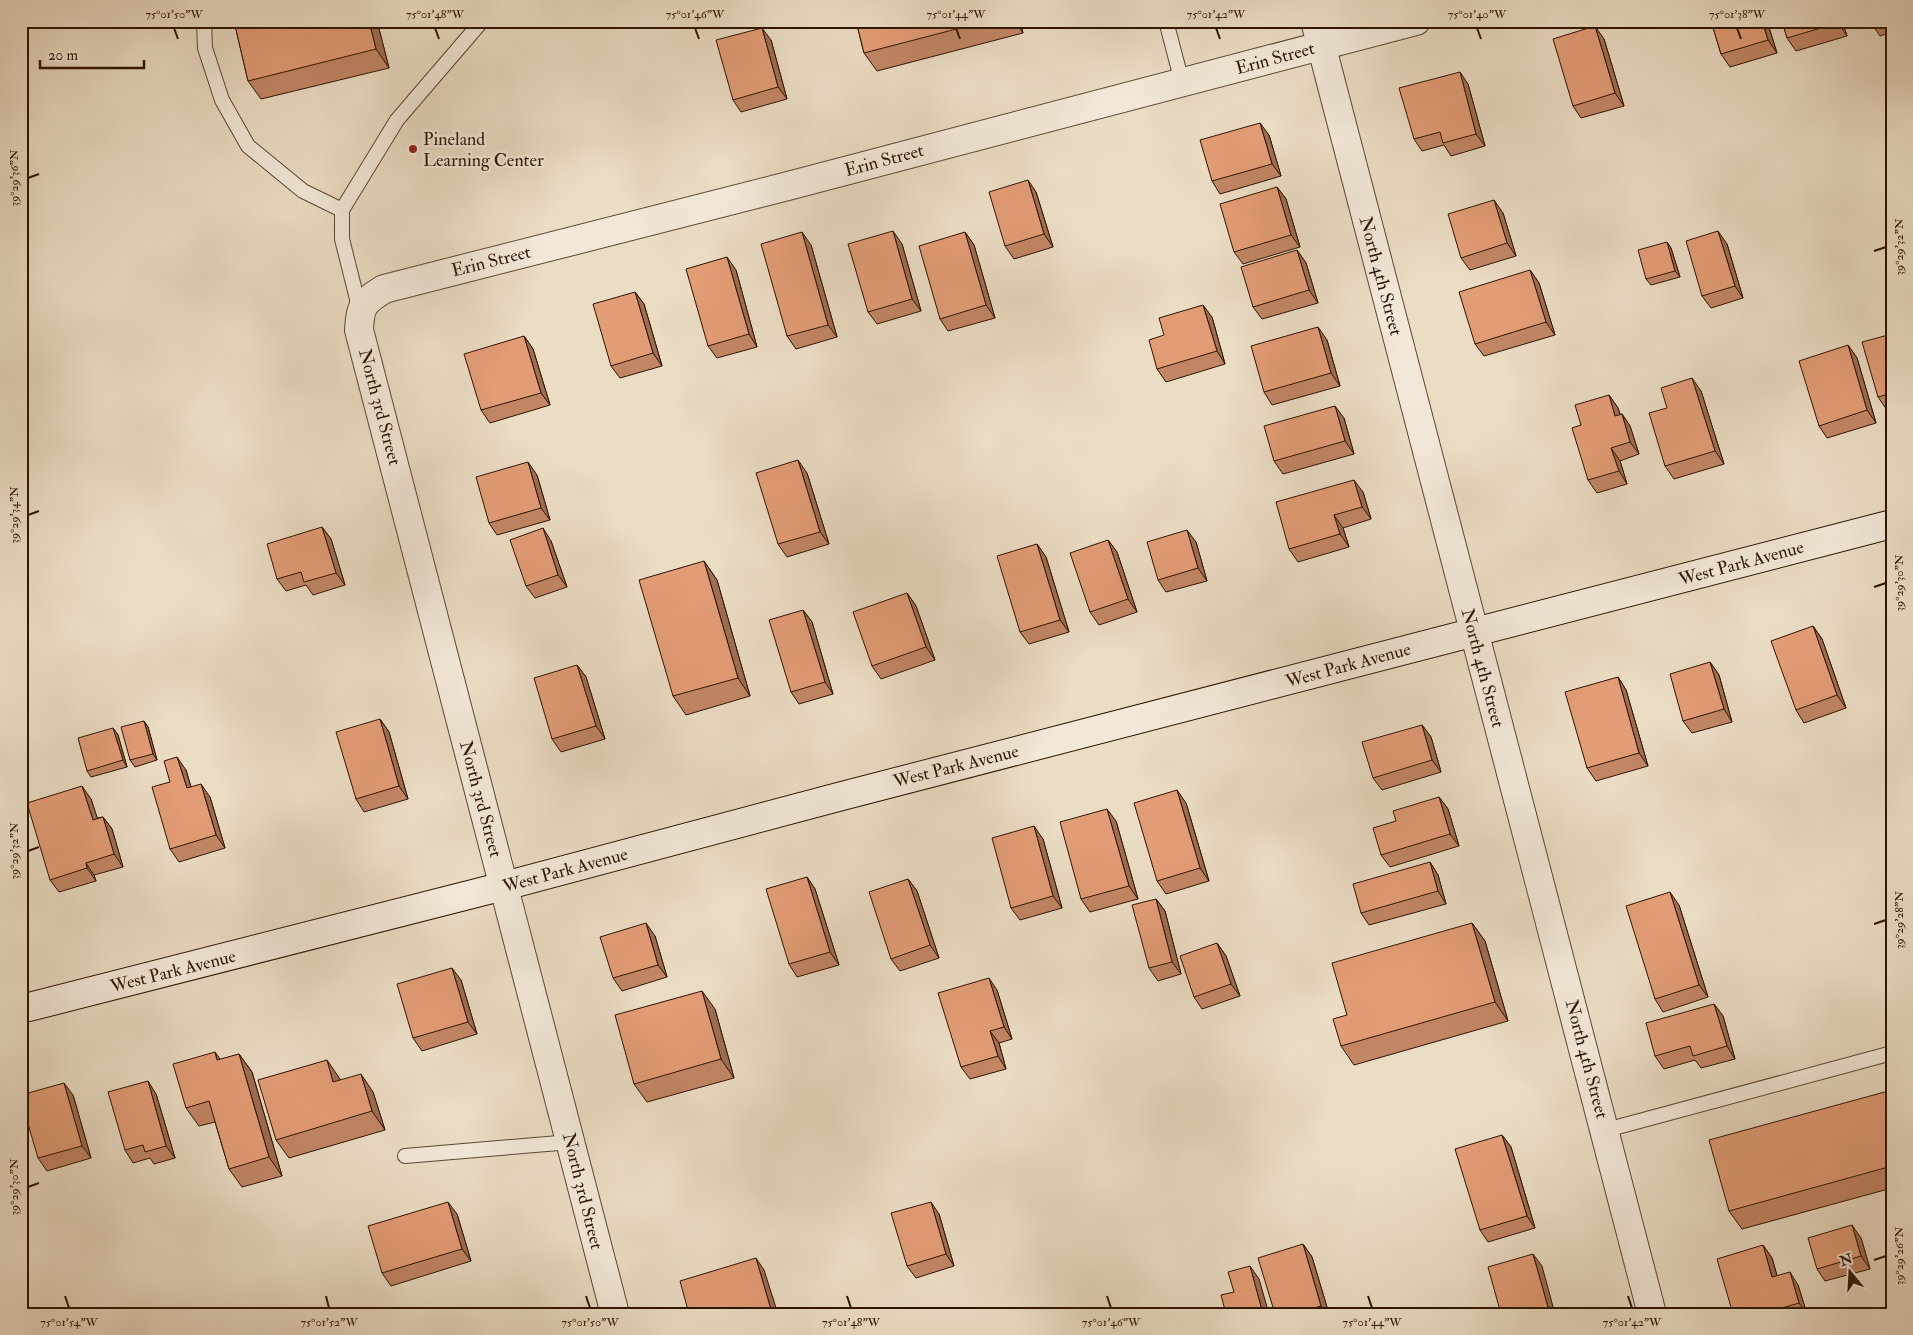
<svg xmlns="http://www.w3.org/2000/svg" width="1913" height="1335" font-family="'IM FELL Double Pica',serif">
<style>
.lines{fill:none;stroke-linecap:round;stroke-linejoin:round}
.lane-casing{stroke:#5d4631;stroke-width:16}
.street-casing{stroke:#5d4631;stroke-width:30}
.secondary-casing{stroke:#2e1400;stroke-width:30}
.lane{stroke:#f2e8d9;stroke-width:14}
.street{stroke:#f2e8d9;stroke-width:28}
.secondary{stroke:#f2e8d9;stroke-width:28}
.wall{fill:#c28665;stroke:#2e1400}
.shaded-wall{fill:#9e6d53;stroke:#2e1400}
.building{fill:#e29c76;stroke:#2e1400}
.ticks{fill:none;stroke:#2e1400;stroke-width:2}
.poi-dot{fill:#8f2418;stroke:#f2e8d9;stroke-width:2}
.labels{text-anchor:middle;stroke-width:4.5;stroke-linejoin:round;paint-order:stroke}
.street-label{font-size:18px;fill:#2e1400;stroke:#f2e8d9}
.poi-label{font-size:18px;fill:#2e1400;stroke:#f2e8d9;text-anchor:start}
.neatline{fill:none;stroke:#2e1400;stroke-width:2}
.ticks-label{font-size:12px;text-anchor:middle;fill:#2e1400}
</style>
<rect width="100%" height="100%" fill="#ebdcc4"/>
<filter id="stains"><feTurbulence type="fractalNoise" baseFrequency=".004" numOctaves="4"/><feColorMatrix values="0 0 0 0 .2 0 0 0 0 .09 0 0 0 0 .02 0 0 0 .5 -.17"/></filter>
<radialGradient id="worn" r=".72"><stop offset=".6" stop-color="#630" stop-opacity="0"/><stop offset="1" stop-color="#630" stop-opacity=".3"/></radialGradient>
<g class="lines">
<defs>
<path id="lane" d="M204 21 205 48 222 100 248 146 303 191 342 210
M1166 21 1182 82
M360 311 342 239V210L397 120 482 21
M1606 1130 1892 1053
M405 1156 571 1142"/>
<path id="street" d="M1315 21 1652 1314
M615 1314 359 330C360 306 363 302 384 289L788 186 1416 21"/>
<path id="secondary" d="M21 1009 504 886 842 796 1892 524"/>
</defs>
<use href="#lane" class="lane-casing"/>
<use href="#street" class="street-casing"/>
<use href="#secondary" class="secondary-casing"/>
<use href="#lane" class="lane"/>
<use href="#street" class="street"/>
<use href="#secondary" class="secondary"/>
</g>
<path class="wall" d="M234 21H377L389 68 261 99 248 81Z
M856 21H1020L1023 33 877 71 864 53Z
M1711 21H1767L1777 53 1730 67 1721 54Z
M1782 21H1842L1847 36 1796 51 1787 38Z
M1871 21H1892V38L1889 33 1880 36 1871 23Z
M1604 39 1624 106 1581 118 1573 106Z
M771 40 787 99 741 112 733 100Z
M1468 84 1485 146 1451 156 1444 145 1422 151 1414 139Z
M1269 135 1281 176 1220 194 1212 181Z
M1277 187 1286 199 1300 247 1243 264 1234 252Z
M1036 192 1053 247 1014 259 1005 246Z
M1503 213 1516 256 1470 270 1461 258Z
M965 232 974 245 995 318 948 331 940 319Z
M1667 242 1671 248 1680 277 1651 285 1646 279Z
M902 244 921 311 877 324 868 312Z
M1727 244 1743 298 1711 308 1702 296Z
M811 245 837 337 796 349 787 336Z
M1297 250 1306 263 1318 303 1262 319 1253 307Z
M736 270 757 347 717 358 708 346Z
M1530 270 1539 283 1555 335 1484 356 1475 344Z
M635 292 644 304 662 366 620 378 611 366Z
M1212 317 1225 364 1166 382 1157 369 1164 335Z
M1892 334V408L1887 410 1878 397Z
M524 336 533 349 550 405 490 423 481 410Z
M1327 340 1340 386 1272 405 1264 392Z
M1848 345 1857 358 1876 423 1827 438 1819 426Z
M1701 391 1724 464 1674 479 1665 466 1667 408Z
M1609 395 1618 408 1620 414H1622L1630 426 1639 454 1620 461 1627 484 1597 493 1588 480 1581 425Z
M1344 418 1354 454 1283 474 1274 461Z
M807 473 829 544 787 557 778 544Z
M537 475 550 520 497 535 489 523Z
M1363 492 1371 519 1343 528 1349 547 1298 562 1289 549Z
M322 527 331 539 345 585 313 595 306 585 286 591 277 579Z
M1108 540 1117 552 1137 612 1099 625 1090 612Z
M551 541 567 587 535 598 526 586Z
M1196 542 1207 581 1166 592 1158 580Z
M1037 544 1046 557 1069 632 1029 644 1020 632Z
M704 561 717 580 750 696 686 715 673 696Z
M907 593 916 606 935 660 881 679 872 666Z
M803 610 812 622 833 694 799 704 791 692Z
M1813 626 1822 639 1846 708 1804 723 1796 710Z
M1710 662 1719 675 1732 722 1692 733 1683 721Z
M577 665 586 677 605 739 561 752 552 739Z
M1618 677 1626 690 1648 766 1596 781 1587 768Z
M380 719 389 732 408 799 364 812 356 799Z
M144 721 148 727 157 760 135 767 130 760Z
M1422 725 1431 737 1441 772 1382 790 1373 778Z
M113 728 118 735 127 767 91 777 87 771Z
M186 770 191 787 210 797 225 848 179 862 170 849V782Z
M1439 797 1448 809 1459 846 1390 867 1381 855 1396 821Z
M91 799 97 818 103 817 112 829 123 867 94 875 96 881 59 892 50 880Z
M1186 803 1209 881 1166 894 1157 881Z
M1116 821 1138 899 1090 912 1081 899Z
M1043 839 1062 908 1020 920 1011 908Z
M1430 862 1438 875 1446 904 1369 925 1361 913Z
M807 877 815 889 839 965 797 977 789 964Z
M908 879 917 891 939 958 900 971 891 959Z
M1156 899 1165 911 1181 974 1158 981 1149 968Z
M1679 905 1708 997 1663 1012 1655 999Z
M1472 923 1485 941 1508 1021 1354 1065 1341 1046 1347 1015Z
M655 936 667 977 622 991 613 978Z
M1217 943 1226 956 1240 996 1202 1009 1194 997Z
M461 980 477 1034 422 1051 413 1038Z
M997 990 1012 1039 999 1043 1006 1069 970 1079 961 1067Z
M1714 1004 1723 1016 1735 1059 1701 1068 1695 1060 1664 1069 1655 1056Z
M715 1009 734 1078 647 1102 634 1084Z
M239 1054 252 1072 282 1176 242 1187 229 1169 215 1122 199 1126 186 1108 220 1060Z
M340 1079V1080L373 1092 385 1130 289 1158 276 1140Z
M1892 1090V1188L1742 1229 1729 1211Z
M156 1094 175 1158 154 1164 150 1158 133 1163 125 1150Z
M73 1095 91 1158 47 1171 38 1158Z
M1502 1135 1511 1147 1535 1228 1488 1242 1480 1230Z
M21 1154 26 1167 21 1169Z
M457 1214 471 1261 391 1286 382 1273Z
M939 1214 954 1266 916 1278 907 1266Z
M1861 1238 1870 1269 1825 1281 1817 1269Z
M1303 1244 1312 1257 1329 1314H1275Z
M1763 1245 1772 1258 1777 1276 1798 1285 1807 1314H1733Z"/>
<path class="shaded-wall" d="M369 21H377L389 68 376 49Z
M1015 21H1020L1023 33Z
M1762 21H1767L1777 53 1768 40Z
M1837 21H1842L1847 36 1838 23Z
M1595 26 1604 39 1624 106 1615 93Z
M762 28 771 40 787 99 778 87Z
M1460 72 1468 84 1485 146 1476 134Z
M1260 123 1269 135 1281 176 1272 164Z
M1028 180 1036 192 1053 247 1044 234Z
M1277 187 1286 199 1300 247 1291 235Z
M1494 200 1503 213 1516 256 1507 243Z
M893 231 902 244 921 311 912 299Z
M1718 231 1727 244 1743 298 1735 286Z
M802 232 811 245 837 337 828 325Z
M965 232 974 245 995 318 986 305Z
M1667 242 1671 248 1680 277 1675 271Z
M1297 250 1306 263 1318 303 1309 290Z
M727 257 736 270 757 347 749 334Z
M1530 270 1539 283 1555 335 1546 322Z
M635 292 644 304 662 366 653 353Z
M1203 305 1212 317 1225 364 1217 351Z
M1318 327 1327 340 1340 386 1331 373Z
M524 336 533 349 550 405 541 393Z
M1848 345 1857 358 1876 423 1867 410Z
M1692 378 1701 391 1724 464 1715 451Z
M1609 395 1618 408 1624 428 1615 416Z
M1335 406 1344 418 1354 454 1345 441Z
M1622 414 1630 426 1639 454 1630 442Z
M1611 448 1620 461 1627 484 1619 471Z
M798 460 807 473 829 544 820 532Z
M528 462 537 475 550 520 541 508Z
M1354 480 1363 492 1371 519 1362 507Z
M1334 515 1343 528 1349 547 1340 534Z
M322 527 331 539 345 585 336 573Z
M543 528 551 541 567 587 558 575Z
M1187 530 1196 542 1207 581 1198 568Z
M1108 540 1117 552 1137 612 1128 599Z
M1037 544 1046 557 1069 632 1060 620Z
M704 561 717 580 750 696 738 678Z
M907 593 916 606 935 660 926 647Z
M803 610 812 622 833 694 825 682Z
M1813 626 1822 639 1846 708 1837 695Z
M1710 662 1719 675 1732 722 1724 709Z
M577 665 586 677 605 739 596 726Z
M1618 677 1626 690 1648 766 1639 753Z
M380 719 389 732 408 799 399 786Z
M144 721 148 727 157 760 153 754Z
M1422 725 1431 737 1441 772 1432 760Z
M113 728 118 735 127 767 123 760Z
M177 757 186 770 195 801 187 788Z
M201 784 210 797 225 848 216 835Z
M82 786 91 799 102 832 93 820Z
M1177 790 1186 803 1209 881 1200 868Z
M1439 797 1448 809 1459 846 1450 834Z
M1107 809 1116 821 1138 899 1129 886Z
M103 817 112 829 123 867 114 854Z
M1034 826 1043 839 1062 908 1053 896Z
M1430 862 1438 875 1446 904 1438 891Z
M86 863 94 875 96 881 87 868Z
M807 877 815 889 839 965 830 952Z
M908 879 917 891 939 958 930 945Z
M1670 892 1679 905 1708 997 1699 985Z
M1156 899 1165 911 1181 974 1172 962Z
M646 923 655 936 667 977 658 965Z
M1472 923 1485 941 1508 1021 1495 1002Z
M1217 943 1226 956 1240 996 1231 984Z
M452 968 461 980 477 1034 468 1022Z
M989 978 997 990 1012 1039 1004 1027Z
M702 991 715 1009 734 1078 721 1059Z
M1714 1004 1723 1016 1735 1059 1727 1046Z
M990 1031 999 1043 1006 1069 998 1056Z
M215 1052 228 1070 217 1060Z
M239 1054 252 1072 282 1176 269 1157Z
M327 1060 340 1079 346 1100 333 1082Z
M361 1074 373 1092 385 1130 372 1111Z
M148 1081 156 1094 175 1158 166 1146Z
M64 1083 73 1095 91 1158 82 1146Z
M1502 1135 1511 1147 1535 1228 1527 1216Z
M21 1154 26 1167 21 1160Z
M448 1202 457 1214 471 1261 462 1249Z
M931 1202 939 1214 954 1266 946 1254Z
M1852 1225 1861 1238 1870 1269 1861 1256Z
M1303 1244 1312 1257 1329 1314H1327L1321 1306Z
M1763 1245 1772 1258 1781 1290 1772 1277Z
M1533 1254 1542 1266 1555 1314H1550Z
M756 1258 764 1270 778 1314H773L772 1313Z
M1250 1266 1259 1279 1269 1314H1263Z
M1790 1272 1798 1285 1807 1314 1799 1303Z"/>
<path class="building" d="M234 21H369L376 49 248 81Z
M856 21H987L864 53Z
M1711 21H1762L1768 40 1721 54Z
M1782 21H1837L1838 23 1787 38Z
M1871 21H1879L1871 23Z
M1885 21H1892V35L1890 36Z
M1595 26 1615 93 1573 106 1553 39Z
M762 28 778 87 733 100 716 40Z
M1460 72 1476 134 1443 143 1440 132 1414 139 1399 88Z
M1260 123 1272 164 1212 181 1200 140Z
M1028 180 1044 234 1005 246 989 192Z
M1277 187 1291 235 1234 252 1220 204Z
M1494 200 1507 243 1461 258 1448 214Z
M893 231 912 299 868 312 848 244Z
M1718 231 1735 286 1702 296 1686 241Z
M802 232 828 325 787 336 761 244Z
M965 232 986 305 940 319 919 246Z
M1667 242 1675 271 1646 279 1638 250Z
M1297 250 1309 290 1253 307 1241 267Z
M727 257 749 334 708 346 686 269Z
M1530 270 1546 322 1475 344 1459 292Z
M635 292 653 353 611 366 593 304Z
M1203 305 1217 351 1157 369 1149 340 1164 335 1159 318Z
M1318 327 1331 373 1264 392 1251 346Z
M1892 334V393L1878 397 1862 342Z
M524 336 541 393 481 410 464 354Z
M1848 345 1867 410 1819 426 1799 361Z
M1692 378 1715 451 1665 466 1649 413 1667 408 1661 388Z
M1609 395 1615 416 1622 414 1630 442 1611 448 1619 471 1588 480 1572 428 1581 425 1575 405Z
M1335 406 1345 441 1274 461 1264 426Z
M798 460 820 532 778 544 756 473Z
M528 462 541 508 489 523 476 477Z
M1354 480 1362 507 1334 515 1340 534 1289 549 1276 502Z
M322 527 336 573 304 582 301 572 277 579 267 544Z
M543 528 558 575 526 586 510 540Z
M1187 530 1198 568 1158 580 1147 542Z
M1108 540 1128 599 1090 612 1070 553Z
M1037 544 1060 620 1020 632 997 556Z
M704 561 738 678 673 696 639 580Z
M907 593 926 647 872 666 853 612Z
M803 610 825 682 791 692 769 620Z
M1813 626 1837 695 1796 710 1771 641Z
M1710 662 1724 709 1683 721 1670 674Z
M577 665 596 726 552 739 534 678Z
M1618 677 1639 753 1587 768 1565 692Z
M380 719 399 786 356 799 336 732Z
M144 721 153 754 130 760 121 727Z
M1422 725 1432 760 1373 778 1362 742Z
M113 728 123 760 87 771 78 738Z
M177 757 187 788 201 784 216 835 170 849 152 787 170 782 164 761Z
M82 786 93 820 103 817 114 854 86 863 87 868 50 880 27 803Z
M1177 790 1200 868 1157 881 1134 803Z
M1439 797 1450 834 1381 855 1373 828 1396 821 1393 811Z
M1107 809 1129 886 1081 899 1060 822Z
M1034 826 1053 896 1011 908 992 838Z
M1430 862 1438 891 1361 913 1353 884Z
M807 877 830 952 789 964 766 889Z
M908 879 930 945 891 959 869 892Z
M1670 892 1699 985 1655 999 1626 906Z
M1156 899 1172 962 1149 968 1132 905Z
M646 923 658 965 613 978 600 937Z
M1472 923 1495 1002 1341 1046 1333 1019 1347 1015 1332 963Z
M1217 943 1231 984 1194 997 1180 956Z
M452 968 468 1022 413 1038 397 984Z
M989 978 1004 1027 990 1031 998 1056 961 1067 938 993Z
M702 991 721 1059 634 1084 615 1015Z
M1714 1004 1727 1046 1693 1056 1690 1046 1655 1056 1646 1023Z
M215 1052 217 1060 239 1054 269 1157 229 1169 209 1101 186 1108 173 1064Z
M327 1060 333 1082 361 1074 372 1111 276 1140 258 1080Z
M148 1081 166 1146 145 1152 143 1145 125 1150 108 1092Z
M64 1083 82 1146 38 1158 21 1100V1095Z
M1892 1090V1166L1729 1211 1709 1140Z
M1502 1135 1527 1216 1480 1230 1455 1149Z
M448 1202 462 1249 382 1273 368 1226Z
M931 1202 946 1254 907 1266 891 1213Z
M1852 1225 1861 1256 1817 1269 1808 1238Z
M1303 1244 1321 1306 1295 1314H1275L1258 1258Z
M1763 1245 1772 1277 1790 1272 1799 1303 1762 1314H1733L1717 1259Z
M1533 1254 1550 1314H1501L1488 1267Z
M756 1258 772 1313 769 1314H689L680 1281Z
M1250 1266 1263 1314H1226L1221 1295 1234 1292 1228 1272Z"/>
<path class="ticks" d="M174 28 178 39M435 28 439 39M695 28 699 39M956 28 960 39M1216 28 1220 39M1477 28 1481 39M1737 28 1741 39M28 178 39 174M1874 251 1886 247M28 515 39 511M1874 587 1886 583M28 851 39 847M1874 924 1886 920M28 1187 39 1183M1874 1260 1886 1256M65 1296 69 1308M326 1296 329 1308M586 1296 590 1308M847 1296 851 1308M1107 1296 1111 1308M1368 1296 1372 1308M1628 1296 1632 1308"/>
<circle class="poi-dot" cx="413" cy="149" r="5"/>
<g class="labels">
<g class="street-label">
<text transform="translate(1275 58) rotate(-15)" y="6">Erin Street</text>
<text transform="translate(884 160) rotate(-15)" y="6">Erin Street</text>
<text transform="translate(491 261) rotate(-14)" y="6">Erin Street</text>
<text transform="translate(1381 276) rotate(75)" y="6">North 4th Street</text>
<text transform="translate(380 407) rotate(75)" y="6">North 3rd Street</text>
<text transform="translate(1741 563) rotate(-15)" y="6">West Park Avenue</text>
<text transform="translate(1348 665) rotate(-15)" y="6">West Park Avenue</text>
<text transform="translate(1483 668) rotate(75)" y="6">North 4th Street</text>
<text transform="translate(956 766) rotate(-14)" y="6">West Park Avenue</text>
<text transform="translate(481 799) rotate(75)" y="6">North 3rd Street</text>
<text transform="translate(565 870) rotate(-15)" y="6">West Park Avenue</text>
<text transform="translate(173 971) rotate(-14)" y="6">West Park Avenue</text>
<text transform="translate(1587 1059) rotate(75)" y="6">North 4th Street</text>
<text transform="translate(583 1191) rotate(76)" y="6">North 3rd Street</text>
</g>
<g class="poi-label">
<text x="423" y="145">Pineland<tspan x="423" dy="21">Learning Center</tspan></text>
</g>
</g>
<rect width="1913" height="1335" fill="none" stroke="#ebdcc4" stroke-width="55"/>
<g transform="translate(1850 1272) rotate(342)" stroke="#f2e8d9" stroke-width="4" paint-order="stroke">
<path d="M0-4L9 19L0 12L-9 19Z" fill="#2e1400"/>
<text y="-8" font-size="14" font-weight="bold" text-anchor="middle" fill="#2e1400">N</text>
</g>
<path d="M40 60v8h104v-8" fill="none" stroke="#2e1400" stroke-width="2.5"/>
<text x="48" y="60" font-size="15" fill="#2e1400" stroke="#f2e8d9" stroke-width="4" paint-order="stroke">20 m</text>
<rect x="28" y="28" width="1858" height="1280" class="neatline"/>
<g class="ticks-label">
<text x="174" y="18">75°01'50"W</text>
<text x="435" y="18">75°01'48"W</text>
<text x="695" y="18">75°01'46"W</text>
<text x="956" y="18">75°01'44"W</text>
<text x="1216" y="18">75°01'42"W</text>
<text x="1477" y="18">75°01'40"W</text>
<text x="1737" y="18">75°01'38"W</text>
<text transform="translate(14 178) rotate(-90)" y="4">39°29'36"N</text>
<text transform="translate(1899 247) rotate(-90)" y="4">39°29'32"N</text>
<text transform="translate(14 515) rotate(-90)" y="4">39°29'34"N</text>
<text transform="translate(1899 583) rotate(-90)" y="4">39°29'30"N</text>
<text transform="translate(14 851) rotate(-90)" y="4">39°29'32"N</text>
<text transform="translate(1899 920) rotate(-90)" y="4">39°29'28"N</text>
<text transform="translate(14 1187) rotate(-90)" y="4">39°29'30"N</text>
<text transform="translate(1899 1256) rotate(-90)" y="4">39°29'26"N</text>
<text x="69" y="1326">75°01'54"W</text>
<text x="329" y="1326">75°01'52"W</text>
<text x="590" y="1326">75°01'50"W</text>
<text x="851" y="1326">75°01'48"W</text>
<text x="1111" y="1326">75°01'46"W</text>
<text x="1372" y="1326">75°01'44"W</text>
<text x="1632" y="1326">75°01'42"W</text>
</g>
<rect width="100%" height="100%" filter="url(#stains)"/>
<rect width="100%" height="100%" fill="url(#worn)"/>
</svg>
